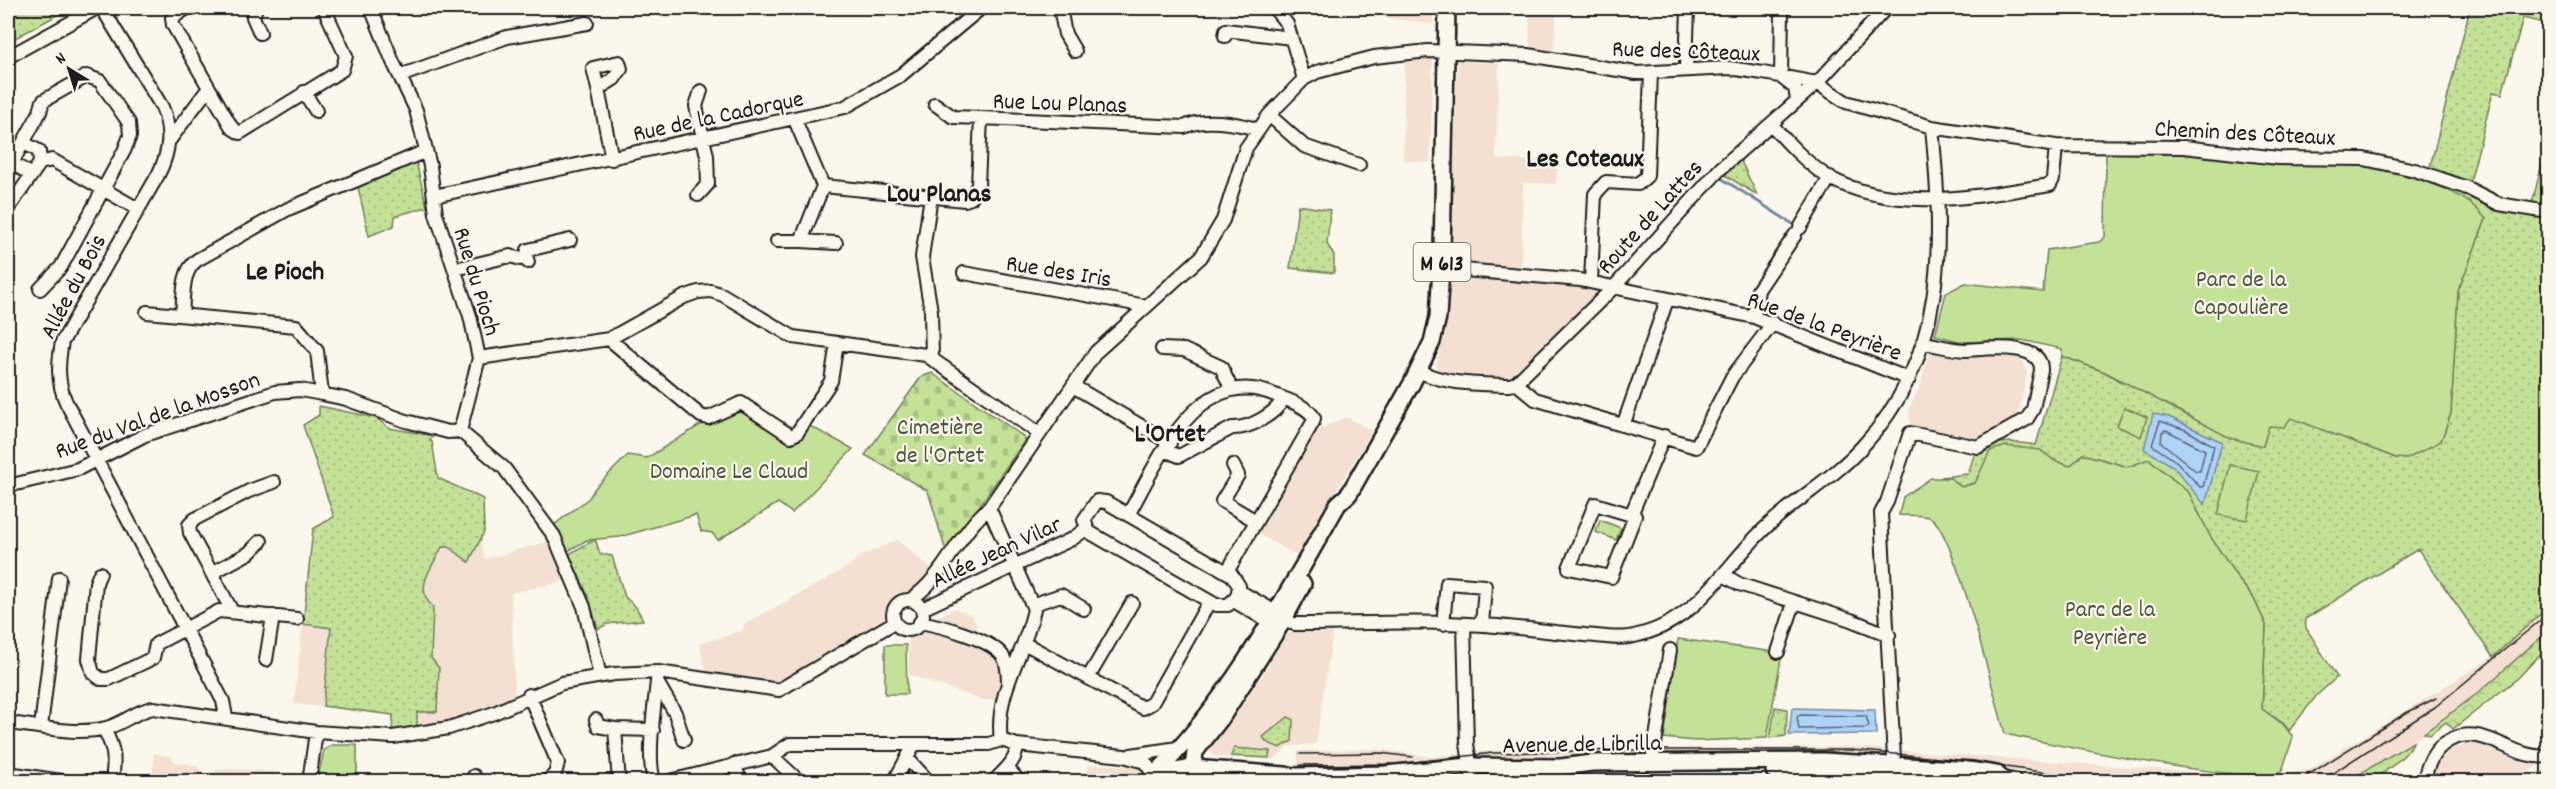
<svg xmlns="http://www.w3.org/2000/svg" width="2556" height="789" font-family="Dekko,sans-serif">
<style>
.built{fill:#f3e0d2}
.grass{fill:url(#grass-dots);stroke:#707e5a;stroke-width:1.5}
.forest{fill:url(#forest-crowns);stroke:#707e5a;stroke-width:1.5}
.cemetery{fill:url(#cemetery-stones);stroke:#707e5a;stroke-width:1.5}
.park{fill:#c4e198;stroke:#707e5a;stroke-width:1.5}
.water{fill:#afd2f7;stroke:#74899f;stroke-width:1.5}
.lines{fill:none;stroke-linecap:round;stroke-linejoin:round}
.shore{stroke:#576574;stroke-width:1.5}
.stream{stroke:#74899f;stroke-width:3}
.minor-casing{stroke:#1c1c1c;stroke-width:16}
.major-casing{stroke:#1c1c1c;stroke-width:20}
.minor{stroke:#fbf7ec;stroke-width:12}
.major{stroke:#fbf7ec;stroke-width:15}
.tram{stroke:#1c1c1c;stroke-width:1.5}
.labels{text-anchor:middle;stroke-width:4.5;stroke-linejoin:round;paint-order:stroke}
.shield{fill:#fbf7ec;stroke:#5f5e5a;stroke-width:1.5}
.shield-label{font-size:22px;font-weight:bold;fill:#1c1c1c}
.street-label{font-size:24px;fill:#1c1c1c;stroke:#fbf7ec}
.park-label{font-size:24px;fill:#4e5741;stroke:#fbf7ec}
.neighbourhood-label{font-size:26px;font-weight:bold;fill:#1c1c1c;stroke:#fbf7ec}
</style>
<defs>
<pattern id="grass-dots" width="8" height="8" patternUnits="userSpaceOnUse" patternTransform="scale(1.5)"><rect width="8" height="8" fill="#c4e198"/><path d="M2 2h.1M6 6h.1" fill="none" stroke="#a8c082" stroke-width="1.8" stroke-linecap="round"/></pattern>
<pattern id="forest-crowns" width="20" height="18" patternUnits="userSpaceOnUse" patternTransform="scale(1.5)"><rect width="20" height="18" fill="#c4e198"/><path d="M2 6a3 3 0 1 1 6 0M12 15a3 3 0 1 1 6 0" fill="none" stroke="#a8c082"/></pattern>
<pattern id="cemetery-stones" width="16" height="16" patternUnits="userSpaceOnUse" patternTransform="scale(1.5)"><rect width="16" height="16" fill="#c4e198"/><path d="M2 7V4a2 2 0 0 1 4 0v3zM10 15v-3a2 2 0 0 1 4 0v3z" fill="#a8c082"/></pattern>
</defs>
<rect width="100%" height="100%" fill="#fbf7ec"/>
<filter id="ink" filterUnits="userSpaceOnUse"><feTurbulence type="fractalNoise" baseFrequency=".0167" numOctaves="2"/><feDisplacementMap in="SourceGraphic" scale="12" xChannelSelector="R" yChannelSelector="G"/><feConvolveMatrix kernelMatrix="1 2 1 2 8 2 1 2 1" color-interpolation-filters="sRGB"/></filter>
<g filter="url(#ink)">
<path class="built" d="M1385 8H1433V24L1385 18Z
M1529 8H1557L1553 53 1530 48Z
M1433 56 1430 163 1403 160 1405 58Z
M1458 61 1499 63 1496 159 1558 161 1556 184 1523 183 1521 279 1593 288 1600 294 1513 377 1468 376 1438 371 1436 365 1445 333 1449 294Z
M1930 350 1985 351 2022 356 2021 360 2024 363 2027 373 2018 415 1978 441 1947 438 1910 424 1909 409 1920 386Z
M319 406 376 418 389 428 434 436 429 440 432 442 438 478 483 499 484 532 481 541 485 559 550 541 570 580 511 593 515 697 485 713 417 727 393 715 294 704 313 529 334 517 303 425 319 415Z
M1346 417 1372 431 1297 556 1255 532 1311 433Z
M897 540 934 571 915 590 894 598 887 605 884 620 872 630 808 668 772 684 707 673 699 644 741 631 745 624 841 571 861 556Z
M2548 607V631L2478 693 2413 742 2348 781 2096 782 1950 762 1761 759 1723 753 1472 757 1393 768 1298 772V751L1378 749 1432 757 1470 752 1528 750 1850 747 2266 777 2309 770 2493 657Z
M955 608 972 615 980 634 937 617Z
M924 627 965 639 992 652 1003 661 1002 679 995 700H982L909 675 908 636 918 633Z
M1295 631H1333L1316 744 1289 746 1274 759 1214 757 1208 749 1231 722 1266 670 1283 636Z
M2469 744H2479L2521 762 2539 766 2510 781H2432L2437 765 2443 756 2450 749Z
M154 753 171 757 175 762 198 766 204 775 212 776 216 770 232 769 279 772 287 781H152Z
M1089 764 1142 767 1144 774 1136 781 1086 782Z"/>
<path class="grass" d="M8 8H70L8 42Z
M2470 8H2548V24L2523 18 2502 94 2493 92 2469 186 2429 171Z
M2548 141V210L2531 207Z
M1740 159 1757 195 1725 175Z
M416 162 427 207 395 216 394 226 369 236 358 187Z
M2386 163 2548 216V607L2493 657 2418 549 2305 619 2306 628 2337 677 2317 695 2289 731 2284 724 2262 709 2266 625 2253 597 2239 580 2210 536 2189 493 2149 459 2128 467 2083 454 2070 466 2055 461 2040 450 1983 469 1975 483 1961 487 1950 478 1941 477 1968 474 1975 452C1999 440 2010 441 2036 445L2062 356 2105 372 2122 383 2248 386 2309 424 2396 458 2441 441 2451 413 2458 291 2486 219 2451 191 2391 171Z
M1298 205 1330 210 1327 244 1334 255V273L1290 268Z
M319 406 376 418 389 428 434 436 429 440 432 442 438 478 483 499 484 532 469 562 449 547H442C434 565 412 588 433 607L431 658 439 668 437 712H417V727L392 733 393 715 323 706 331 628 303 624 313 529 334 517 303 425 319 415Z
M592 541H596L600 554 612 556 625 597 636 607 643 620 607 624 598 629 588 596 569 554Z
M1775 707 1787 709 1786 736 1770 738Z
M1288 717 1293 719 1292 741 1280 748 1266 742 1263 737Z
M1234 748 1270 751 1269 758 1231 756Z"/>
<path class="forest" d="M2548 631V646L2518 678 2453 729 2446 722 2430 735 2424 733 2478 693Z
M2413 742C2409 754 2380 778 2367 781 2361 783 2353 782 2348 781Z"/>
<path class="cemetery" d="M932 373 1024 437 1025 440 949 550 945 548 928 491 865 455 921 377Z"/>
<path class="park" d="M2106 151H2168L2385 165 2391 171C2425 182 2463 189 2486 219L2458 291 2451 413 2441 441 2407 459 2396 458 2291 418 2284 427 2269 426 2263 446 2230 438 2105 372 2062 356V349L2022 340 1962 342 1935 335 1946 293 1965 283 2043 292 2047 250 2099 242 2105 237Z
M742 407 785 437 810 426 853 449 792 513 778 503 718 540 712 533 701 531 696 515 620 537 587 540 568 551 554 525 589 498 595 488 628 455 647 458 700 425Z
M2124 407 2147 417 2141 437 2117 426Z
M2006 446 2040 450 2055 461 2070 466 2083 454 2128 467 2149 459 2189 493 2210 536 2239 580 2253 597 2266 625 2262 709 2284 725 2293 737 2282 771C2260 789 2044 742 2005 734 1995 699 1955 532 1931 518 1923 514 1908 516 1899 515L1903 497 1931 478H1950L1961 487 1975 483 1990 451Z
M2230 465 2259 471 2247 520 2218 515Z
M1600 520 1621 528 1616 540 1596 532Z
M1678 639 1782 653 1767 738 1695 741 1664 738Z
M885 645H906L907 694H885Z
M332 745H357V781H317L324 750Z"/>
<path class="water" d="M2153 414 2169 417 2222 442 2205 505 2173 466 2144 449Z
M1792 708 1875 710 1876 734 1789 735Z"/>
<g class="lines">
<path class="shore" d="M2160 421 2186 430 2214 446 2203 487H2200L2177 462 2152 445Z
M2166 430 2205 450 2200 471H2196L2161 442 2162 432Z
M1800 715 1866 716 1869 726 1866 728 1799 729 1797 717Z"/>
<path class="stream" d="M1721 178 1796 226"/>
<defs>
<path id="minor" d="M102 8 162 107C172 131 170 152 158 175L62 342C58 363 57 382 66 402L223 701 226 717
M187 8 172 18 173 25 232 128 240 133 342 70 346 56 324 8
M256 8 253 17 260 33
M371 8 393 62 416 110 430 166 436 214 470 316 475 339 479 358 460 431
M1060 8 1065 34 1075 51
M1274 8 1287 24 1304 79
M1782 8 1781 77 1795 88 1797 100
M1225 36 1226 30 1291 38
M8 57 97 8
M1686 70 1688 8
M400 76 507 37 587 23
M598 89 593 68 619 62 621 69 614 79 598 89 612 159
M304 92 316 111
M935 104 953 117 981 118
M1269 115 1304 146 1359 165
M795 120 823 186 965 200 971 198 978 185 981 118 1184 127C1203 117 1236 123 1256 129
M1771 124C1788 143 1806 163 1828 177 1894 214 1979 196 2050 185L2053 179 2056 146
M169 141 208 89
M24 143 39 151 40 163
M8 156 12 163 32 175
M12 163 40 112 43 101 87 76 100 81 129 123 130 136 124 151 61 267 40 289
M823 186 801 241 836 243
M698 195 708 184 707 156 696 106 701 91
M434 196 845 107 901 75 981 8
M931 196 922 257 931 311 932 358
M8 209 40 163 52 160 138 209
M1800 228 1830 177
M777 241H801
M526 257 528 250 570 240
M1441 268 1580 280 1754 317 1909 379
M455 269 510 256 521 259 526 257 528 262
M964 273 1146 306
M1591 282 1595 194 1606 182 1638 184 1647 176 1651 73
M147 312 296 326 317 351 322 394
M182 315C184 296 181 272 197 260L288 209 426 151
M1754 317 1758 290 1795 235
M609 339 701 416 708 418 741 403 791 436 797 433 831 381 837 343
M1162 349 1184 350 1221 367 1232 390
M479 358 609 339 684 297 698 292 711 291 723 295 793 337 926 355 1040 434
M1418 371C1448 385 1478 384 1510 385L1516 383 1614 287 1720 169 1817 83 1886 8
M1516 383 1535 399 1696 447 1732 377 1773 323
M1073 386 1170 443
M1624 423 1667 300
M460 431 504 468 554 536 584 607 600 676
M1166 451 1179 456 1232 428C1249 429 1276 414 1283 399
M1233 465 1238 475 1222 501 1256 521
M8 486 78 469 145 435 275 392 300 390 322 394 346 399 406 421 448 432 460 431
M1097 501 1106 502 1232 575 1239 586 1237 597 1228 605H1216L1089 532 1084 520Z
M1595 504 1635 516 1611 577 1569 568Z
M989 508 1034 609C1025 654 994 694 1001 740
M1128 515C1158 462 1197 362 1275 395 1287 400 1308 406 1314 418L1313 422 1227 572
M1631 515 1664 436
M100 573 96 583 89 659 93 673 101 679H109L153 658 156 644 219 611 297 619
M212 573 249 553 261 541
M1724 575 1739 584 1851 620 1889 635
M910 600C945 577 957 534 989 508L1096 352 1201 257 1223 220 1246 148 1269 115 1304 79 1317 72 1374 57 1428 51 1456 52 1528 55 1636 73 1729 68 1763 73 1817 83 1846 102 1932 127 2056 146 2184 147 2278 158 2364 159 2415 170 2467 188 2499 204 2548 212
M893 615a15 15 0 1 1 30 0a15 15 0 1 1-30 0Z
M1234 601 1261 617 1272 616 1267 607 1239 591
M1034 604 1061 595 1084 609
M922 609 1072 539 1086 529
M232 611 190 533 189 525 195 519 249 491 274 482
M1283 621 1295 624C1357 624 1421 620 1483 625 1517 627 1551 632 1585 635 1601 636 1619 640 1634 636 1694 624 1721 572 1761 532 1792 501 1832 480 1862 447 1948 355 1943 244 1932 127
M920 622C941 626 988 638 1002 655 1007 662 1008 673 1008 682
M1443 624 1447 583 1485 586 1482 625
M1464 624 1467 744 1473 782
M1024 643 1143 708 1152 703 1209 602
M1778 652 1794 603
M266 660 273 616
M1088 678 1132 603
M657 682 675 713 684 740
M529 695 558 763 555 774 546 782
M596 720 598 726 615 729
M8 723C39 726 74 736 106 728 123 724 135 711 153 708L316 732 393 737 449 728 494 713 562 683 614 674 658 672 779 690 895 622
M41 727 59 578
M104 729C115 750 115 758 112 782
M1131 755 1178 748
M772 756 800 782
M1653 756 1670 650
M908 759 929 782
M1894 759 1881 513 1887 502 1910 433 1978 447 2027 419 2033 409 2041 370C2042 341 1984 349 1967 350 1953 350 1938 345 1924 343
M734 764 741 782
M1007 768 1020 782
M8 773 68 782
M474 776 476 782
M309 782 316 732
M619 782 615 729 653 730
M655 782C645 761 656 697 658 672
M666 782 772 756 790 744H989L1001 740 1017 745 1124 756 1145 762 1154 775
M894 782 914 745
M993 782C1004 771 1017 761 1017 745
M2423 782C2428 764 2433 749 2450 740 2485 722 2513 761 2548 756"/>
<path id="major" d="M1774 771H1817L1968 782
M1154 775 1193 768 1297 776 1385 774 1470 766 1561 767 1592 763 1823 761 1973 770 1997 774 2003 780 2014 782
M1154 775C1231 700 1285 597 1338 504L1349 494 1412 383 1432 342 1438 317 1442 252 1447 8
M1191 782 1195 752 1222 717 1283 621 1303 584
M2547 782 2548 781"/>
</defs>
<use href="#minor" class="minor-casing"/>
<use href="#major" class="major-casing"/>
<use href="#minor" class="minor"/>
<use href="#major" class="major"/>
<path class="tram" d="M1300 754 1380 753 1413 757
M1300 765 1397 764 1493 753 1631 750H1851L1950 759 2112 782
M2297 782 2406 713 2436 698
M2319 782 2435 707 2548 614"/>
</g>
</g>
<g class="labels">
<rect class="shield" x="1413.5" y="243" width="57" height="38" rx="4.5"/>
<g class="shield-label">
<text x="1442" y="270">M 613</text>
</g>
<g class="street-label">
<text transform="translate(1686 50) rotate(2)" y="8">Rue des Côteaux</text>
<text transform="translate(1060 102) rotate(2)" y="8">Rue Lou Planas</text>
<text transform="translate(718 115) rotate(-12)" y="8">Rue de la Cadorque</text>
<text transform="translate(2245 132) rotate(3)" y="8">Chemin des Côteaux</text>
<text transform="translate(1649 216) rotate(-48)" y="8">Route de Lattes</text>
<text transform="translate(1059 270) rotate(9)" y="8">Rue des Iris</text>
<text transform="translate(478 281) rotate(73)" y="8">Rue du Pioch</text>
<text transform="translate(72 286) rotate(-62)" y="8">Allée du Bois</text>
<text transform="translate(1825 325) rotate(20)" y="8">Rue de la Peyrière</text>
<text transform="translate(157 414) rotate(-20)" y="8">Rue du Val de la Mosson</text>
<text transform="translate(996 551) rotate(-25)" y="8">Allée Jean Vilar</text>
<text transform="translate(1582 743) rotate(-1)" y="8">Avenue de Librilla</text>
</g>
<g class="park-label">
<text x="2241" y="286">Parc de la<tspan x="2241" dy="28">Capoulière</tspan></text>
<text x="940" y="434">Cimetière<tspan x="940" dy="28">de l'Ortet</tspan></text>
<text x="729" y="478">Domaine Le Claud</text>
<text x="2110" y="616">Parc de la<tspan x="2110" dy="28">Peyrière</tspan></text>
</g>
<g class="neighbourhood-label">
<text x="1585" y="166">Les Coteaux</text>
<text x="939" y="201">Lou Planas</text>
<text x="285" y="279">Le Pioch</text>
<text x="1170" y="441">L'Ortet</text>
</g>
</g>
<rect width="2556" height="789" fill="none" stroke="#fbf7ec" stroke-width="30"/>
<rect x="15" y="15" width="2526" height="759" fill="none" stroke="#1c1c1c" stroke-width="2" filter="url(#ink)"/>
<g transform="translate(69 69) rotate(322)" stroke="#fbf7ec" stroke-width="4.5" paint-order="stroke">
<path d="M0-4.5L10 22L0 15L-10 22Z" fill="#1c1c1c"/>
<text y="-9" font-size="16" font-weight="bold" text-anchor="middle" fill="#1c1c1c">N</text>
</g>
</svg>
